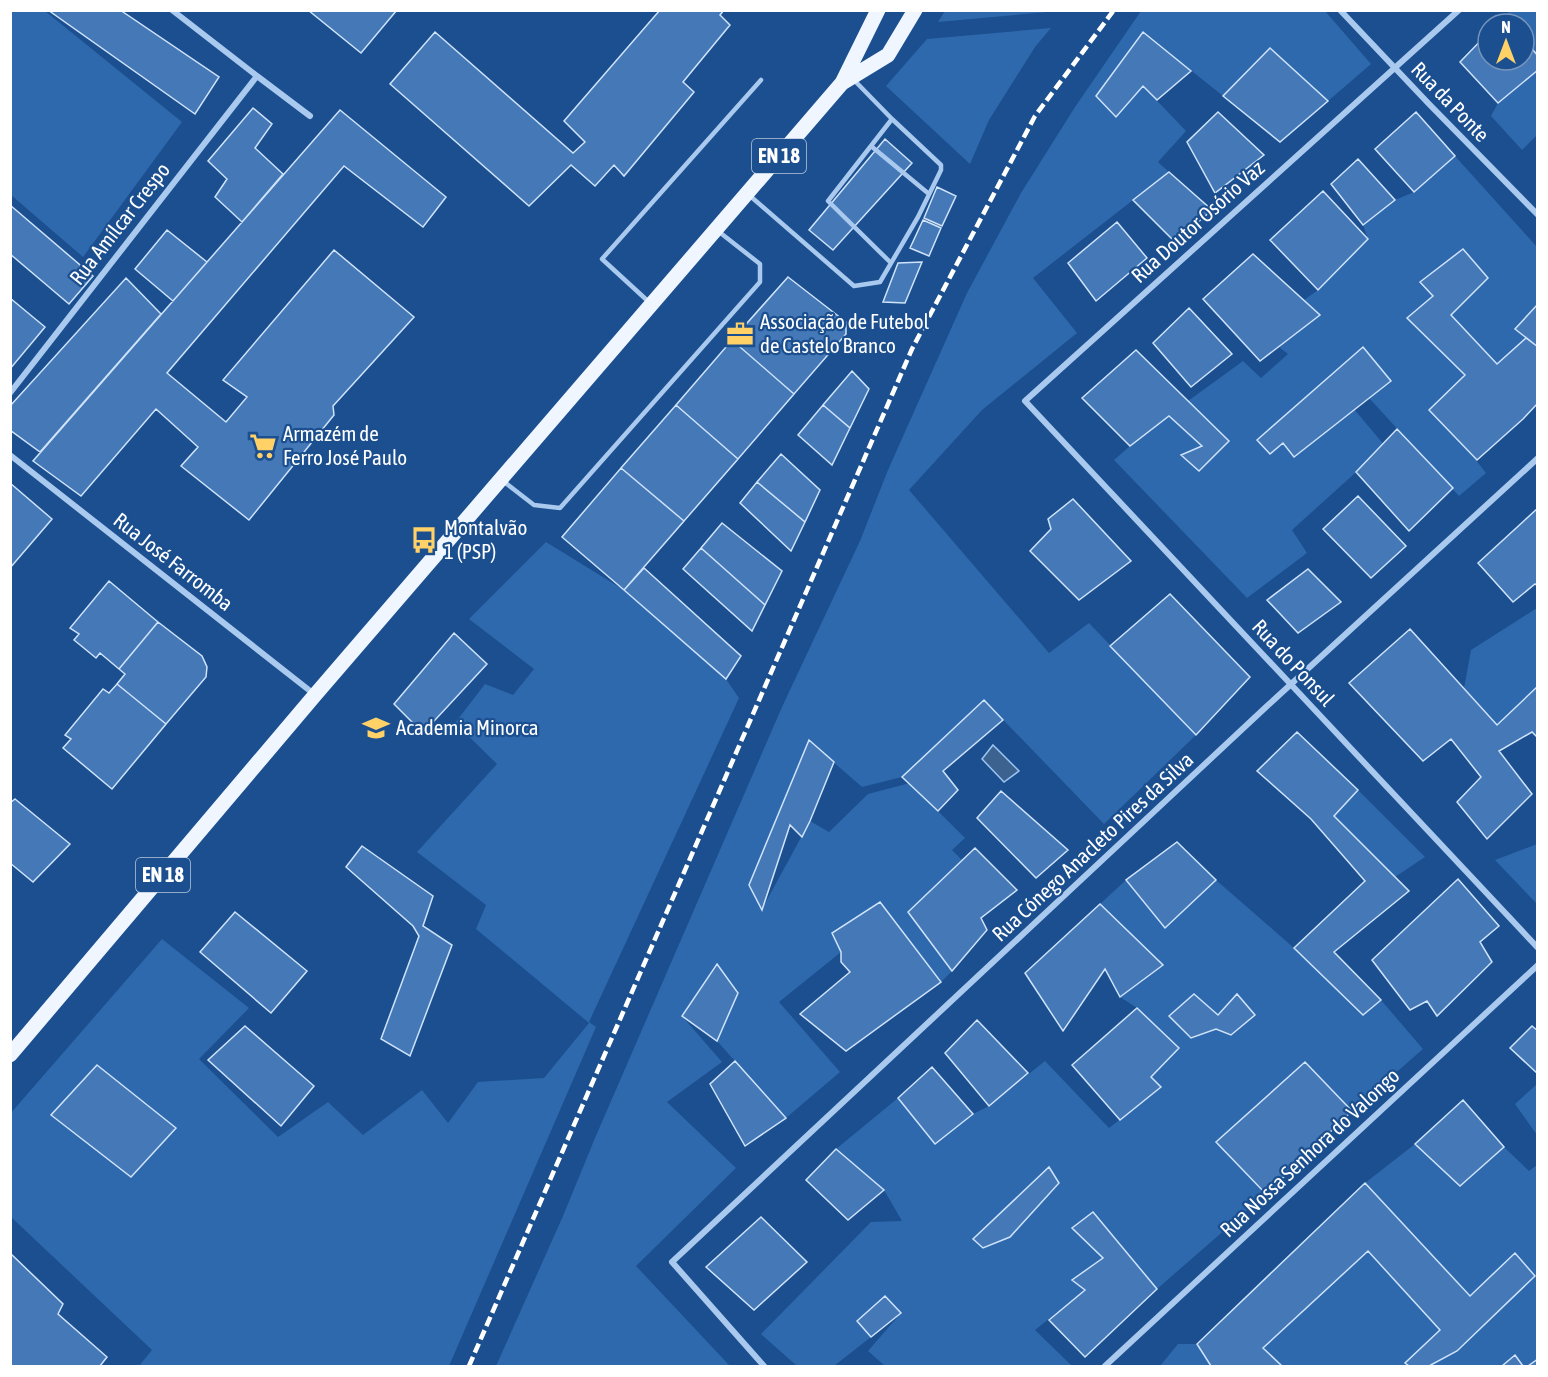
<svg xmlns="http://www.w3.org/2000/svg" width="1548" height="1377" font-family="'Asap Condensed',sans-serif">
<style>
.green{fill:#2e69ad;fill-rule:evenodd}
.water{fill:#3c6290;stroke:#9cc4f0;stroke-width:1.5}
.building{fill:#4478b7;stroke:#cfe3fa;stroke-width:1.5}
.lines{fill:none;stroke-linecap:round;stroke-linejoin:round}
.lane{stroke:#a9c9ee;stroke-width:4.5}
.street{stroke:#a9c9ee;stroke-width:6}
.primary{stroke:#f0f6ff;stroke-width:15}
.rail{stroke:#fff;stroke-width:4.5;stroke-dasharray:10 4.5;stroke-linecap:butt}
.labels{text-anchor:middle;stroke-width:4.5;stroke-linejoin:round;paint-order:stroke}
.shield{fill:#1b4f8f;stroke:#bbcadd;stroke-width:1.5}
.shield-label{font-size:20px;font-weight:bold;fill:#fff}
.street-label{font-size:21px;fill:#fff;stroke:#1b4f8f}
.poi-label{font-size:21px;fill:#fff;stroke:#1b4f8f;text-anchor:start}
</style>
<rect width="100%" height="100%" fill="#1b4f8f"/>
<path class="green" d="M15 10 45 11 182 122 83 257 11 195 10 14Z
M945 11V10L1058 11 938 22Z
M1141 11H1325L1371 64 1328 101 1270 48 1223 96 1143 32 1096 96 1143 86 1186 131 1158 162 1169 172 1033 278 1077 333 982 410 909 490 1049 653 1089 623 1196 735 1104 824 984 700 902 777 862 787 809 741 749 885 762 909 810 821 829 832 868 794 910 783 965 838 952 850 962 860 908 912 952 971 941 982 880 902 832 933 841 952 779 1002 840 1072 786 1118 717 1041 737 993 716 964 682 1016 722 1062 667 1102 736 1168 636 1266 730 1366H496L563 1216 595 1138 782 707 860 541 888 470 967 293 1021 193 1075 107Z
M1510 11H1537V56L1524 39V24H1512L1505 16Z
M1051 28 1035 47 989 120 970 164 886 86 927 39Z
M1537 70V135L1522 150 1491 116 1498 103Z
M1455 156 1537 247V304L1515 329 1526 338 1497 364 1451 315 1488 278 1463 249 1420 282 1433 296 1408 317 1465 375 1429 410 1476 460 1486 473 1459 496 1369 398 1390 381 1363 347 1258 441 1270 454 1283 443 1294 457 1354 409 1385 446 1292 530 1307 553 1247 598 1114 460 1130 446 1169 416 1202 446 1181 456 1200 471 1229 441 1188 401 1243 361 1261 378 1288 354 1279 347 1319 315 1304 300 1318 290 1368 239 1363 225 1395 200 1414 192Z
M546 542 624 590 726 679 739 698 589 1022 596 1027 449 1366H139L152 1350 11 1217 10 1114 162 939 249 1008 199 1059 278 1137 328 1102 363 1135 422 1090 448 1123 478 1082 544 1078 589 1023 476 929 486 905 417 852 497 764 455 723 485 684 513 695 534 669 469 619Z
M1537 608V686L1497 725 1464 688 1471 650Z
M1358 790 1425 857 1395 877 1334 816Z
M1537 844H1538L1537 904 1495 860Z
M1126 880 1165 928 1216 880 1294 948 1363 1015 1381 1000 1423 1049 1352 1111 1305 1062 1216 1142 1266 1194 1157 1289 1093 1213 1072 1228 1103 1258 1072 1280 1085 1290 1035 1330 1072 1366H885L868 1351 901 1313 885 1296 857 1321 871 1337 834 1366H797L761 1334 871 1222 902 1221 884 1190 836 1149 898 1098 935 1143 973 1114 989 1106 1045 1061 1109 1128 1161 1087 1151 1077 1179 1047 1137 1008 1120 997 1162 964 1100 904ZM1238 995 1254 1016 1231 1035 1216 1029 1191 1038 1218 1015ZM1050 1168 1059 1183 1010 1237 983 1248 973 1239Z
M1537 1084V1135L1515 1104Z
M1415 1144 1460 1186 1504 1147 1529 1171 1537 1165V1359L1528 1366H1523L1515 1355 1502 1366H1429L1457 1351 1515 1254 1470 1296 1365 1183Z
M1368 1251 1440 1330 1405 1363 1409 1366H1282L1263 1348Z
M1178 1344H1197L1211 1366H1160Z"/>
<path class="water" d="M993 745 1019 771 1004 782 982 759Z"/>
<path class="building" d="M48 10H120L219 77 195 114Z
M308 10H397L361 53Z
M660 10H724L720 15 730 25 683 82 694 92 624 176 614 165 595 186 571 165 529 206 390 84 435 32 573 153 585 142 564 121Z
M1505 16 1512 24H1497Z
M1143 32 1191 71 1157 100 1143 86 1116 117 1096 96Z
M1488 33V60H1524V39L1538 56V70L1498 103 1460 62Z
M1270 48 1328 101 1280 142 1223 96Z
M253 108 272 124 255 148 283 174 242 222 215 197 227 179 208 161Z
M340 110 446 197 423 227 344 166 167 373 226 422 247 397 223 380 334 250 414 317 333 406 334 415 249 520 181 466 198 447 156 409 81 496 33 461Z
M1218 112 1264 155 1215 193 1187 142Z
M1416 112 1455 156 1414 192 1375 149Z
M885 139 912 163 833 250 809 230Z
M1358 159 1395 200 1363 225 1331 184Z
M1169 172 1212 210 1175 242 1133 200Z
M937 187 956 196 942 226 924 218Z
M1323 191 1368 239 1318 290 1270 240Z
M10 205 93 276 69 304 10 254Z
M923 220 941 228 929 256 910 248Z
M1117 222 1147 258 1096 301 1068 263Z
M167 230 207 262 173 301 135 269Z
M1463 249 1488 278 1451 315 1497 364 1526 338 1538 347V403L1523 419 1477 460 1429 410 1465 375 1407 318 1433 296 1420 282Z
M1253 254 1320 315 1260 361 1203 299Z
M922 262 905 303 883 302 898 263Z
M788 277 846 322V334L794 394 732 340Z
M126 278 161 314 40 452 10 430V406Z
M10 298 45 327 10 369Z
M1538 304V347L1515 329Z
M1189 308 1232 354 1191 387 1153 343Z
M732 340 794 394 738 459 676 405Z
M1363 347 1391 381 1294 457 1283 443 1270 454 1257 440Z
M1136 350 1229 441 1199 471 1181 455 1202 446 1169 416 1130 446 1082 398Z
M852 371 869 389 850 428 823 405Z
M676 405 738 459 684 521 621 468Z
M823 405 850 428 832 465 798 435Z
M1397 429 1453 488 1409 531 1356 472Z
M781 454 820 490 805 522 757 482Z
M621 468 684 521 624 590 562 537Z
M757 482 805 522 791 551 740 503Z
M10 483 52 519 10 568Z
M1358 496 1406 546 1371 578 1323 529Z
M1073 499 1131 561 1079 600 1030 551 1051 529 1048 519Z
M1538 508V586L1535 584 1513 602 1478 563Z
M722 523 782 571 765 605 701 548Z
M701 548 765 605 752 631 683 569Z
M644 568 741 656 726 679 624 590Z
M1308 569 1341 602 1298 633 1267 600Z
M109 581 158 622 119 669 100 653 96 658 74 640 79 634 70 628Z
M1170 594 1250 677 1196 735 1110 646Z
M158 622 202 656 207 667 206 677 166 724 117 684 125 674 119 669Z
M1410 629 1497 725 1538 686V738L1532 732 1499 751 1532 794 1487 839 1457 802 1481 777 1451 739 1423 761 1349 683Z
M454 633 487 664 423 733 394 704Z
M117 684 166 724 112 789 63 748 71 739 65 735 103 689 109 693Z
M984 700 1003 720 943 771 958 790 938 811 902 777Z
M1297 732 1358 790 1334 816 1409 891 1334 952 1381 1000 1363 1015 1294 948 1365 881 1311 819 1257 771Z
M809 740 834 762 810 821 802 837 790 825 762 910 749 885Z
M1001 791 1068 850 1036 878 977 818Z
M15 799 70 844 33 882 10 863V803Z
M1177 842 1216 880 1165 928 1126 880Z
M362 846 433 896 423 926 452 945 410 1056 381 1039 419 936 413 926 346 867Z
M975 848 1017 890 981 918 987 930 952 971 908 912Z
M1458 879 1499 926 1480 942 1492 962 1437 1016 1427 1001 1410 1010 1372 960Z
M880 902 941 982 846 1051 800 1014 850 972 841 962V952L832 933Z
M1100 904 1163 965 1120 997 1105 969 1063 1031 1025 973Z
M235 912 307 971 271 1013 200 952Z
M717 964 738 993 717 1041 682 1016Z
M1194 994 1218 1015 1237 994 1255 1015 1231 1035 1216 1029 1191 1038 1169 1016Z
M1137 1008 1179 1048 1151 1077 1161 1087 1120 1120 1072 1065Z
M977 1020 1028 1073 989 1106 945 1053Z
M245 1026 314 1086 281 1126 208 1060Z
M1532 1026 1538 1031V1074L1510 1048Z
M735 1061 786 1118 745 1146 710 1084Z
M1305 1062 1352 1111 1266 1194 1216 1142Z
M97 1065 176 1128 131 1177 51 1115Z
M932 1067 973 1114 935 1144 898 1098Z
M1463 1100 1504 1147 1460 1186 1415 1144Z
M836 1149 884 1190 848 1220 806 1180Z
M1049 1167 1059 1183 1010 1237 983 1248 973 1239Z
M1365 1183 1470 1296 1515 1253 1535 1276 1457 1351 1429 1366H1409L1405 1363 1440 1330 1368 1251 1263 1348 1282 1366H1211L1197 1344Z
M1093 1212 1157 1289 1085 1357 1049 1320 1085 1290 1072 1280 1103 1258 1072 1228Z
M761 1217 807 1262 754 1310 706 1267Z
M10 1253 63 1304 58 1314 107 1357 100 1366H10Z
M885 1296 901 1313 871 1337 857 1321Z
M1515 1355 1523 1366H1502Z
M1538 1359V1366H1528Z"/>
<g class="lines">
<path class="lane" d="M871 146 929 194
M749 195 854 286 880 282 918 217 941 170V165L892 119 853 79
M891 263 828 201 892 119
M650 303 602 259 761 80
M503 481 534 505 560 508 760 282V264L718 231"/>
<path class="street" d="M1340 10 1429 104 1538 215
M1459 10 1025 401 1538 948
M257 76 310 116
M10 393 257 76 172 10
M10 455 314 694
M764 1366 672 1262 1266 707 1538 458
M1105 1366 1538 965"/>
<path class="primary" d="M842 83 888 55 915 10
M10 1055 315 695 842 83 878 10"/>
<path class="rail" d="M469 1366 912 349 1035 116 1114 10"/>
</g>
<defs>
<symbol id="office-bare" viewBox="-9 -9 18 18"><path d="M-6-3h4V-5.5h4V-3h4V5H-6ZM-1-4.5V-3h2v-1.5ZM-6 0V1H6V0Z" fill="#ffd166" stroke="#1b4f8f" stroke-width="2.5" paint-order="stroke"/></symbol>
<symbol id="supermarket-bare" viewBox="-9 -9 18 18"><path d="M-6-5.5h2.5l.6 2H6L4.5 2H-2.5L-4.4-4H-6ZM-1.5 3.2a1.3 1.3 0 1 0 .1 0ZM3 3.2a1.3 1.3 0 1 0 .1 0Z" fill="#ffd166" stroke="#1b4f8f" stroke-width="2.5" paint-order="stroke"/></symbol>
<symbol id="bus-bare" viewBox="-9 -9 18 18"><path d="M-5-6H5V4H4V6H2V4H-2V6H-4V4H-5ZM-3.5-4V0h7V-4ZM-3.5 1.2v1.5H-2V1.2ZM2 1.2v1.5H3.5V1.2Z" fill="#ffd166" stroke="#1b4f8f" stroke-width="2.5" paint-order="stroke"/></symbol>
<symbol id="school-bare" viewBox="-9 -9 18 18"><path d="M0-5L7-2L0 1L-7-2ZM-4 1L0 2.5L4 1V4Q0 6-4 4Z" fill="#ffd166" stroke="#1b4f8f" stroke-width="2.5" paint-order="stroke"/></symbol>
</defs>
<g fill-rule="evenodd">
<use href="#office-bare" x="721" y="315" width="38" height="38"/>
<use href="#supermarket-bare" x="244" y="427" width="38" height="38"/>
<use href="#bus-bare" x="405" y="521" width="38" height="38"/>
<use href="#school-bare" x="357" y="709" width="38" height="38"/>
</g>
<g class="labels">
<g class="shield">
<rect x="752" y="139" width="54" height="34" rx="4.5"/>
<rect x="136" y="858" width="54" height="34" rx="4.5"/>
</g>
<g class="shield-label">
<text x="779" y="163">EN 18</text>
<text x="163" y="882">EN 18</text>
</g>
<g class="street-label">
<text transform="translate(1450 102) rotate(46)" y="7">Rua da Ponte</text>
<text transform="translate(1198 222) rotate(-42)" y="7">Rua Doutor Osório Vaz</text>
<text transform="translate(120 224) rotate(-52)" y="7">Rua Amílcar Crespo</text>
<text transform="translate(173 562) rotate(38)" y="7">Rua José Farromba</text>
<text transform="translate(1293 663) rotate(47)" y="7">Rua do Ponsul</text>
<text transform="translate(1093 847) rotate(-43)" y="7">Rua Cónego Anacleto Pires da Silva</text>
<text transform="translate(1310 1153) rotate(-43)" y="7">Rua Nossa Senhora do Valongo</text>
</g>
<g class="poi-label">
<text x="760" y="329">Associação de Futebol<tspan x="760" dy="24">de Castelo Branco</tspan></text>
<text x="283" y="441">Armazém de<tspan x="283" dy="24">Ferro José Paulo</tspan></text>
<text x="444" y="535">Montalvão<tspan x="444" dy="24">1 (PSP)</tspan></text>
<text x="396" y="735">Academia Minorca</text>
</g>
</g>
<rect width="1548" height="1377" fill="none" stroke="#ffffff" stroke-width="24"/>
<g transform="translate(1506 42)"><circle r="28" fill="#1b4f8f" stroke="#7695bc" stroke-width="1.5"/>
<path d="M0-4.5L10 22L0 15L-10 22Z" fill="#ffd166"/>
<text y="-9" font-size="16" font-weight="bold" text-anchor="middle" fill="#ffffff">N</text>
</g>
</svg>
